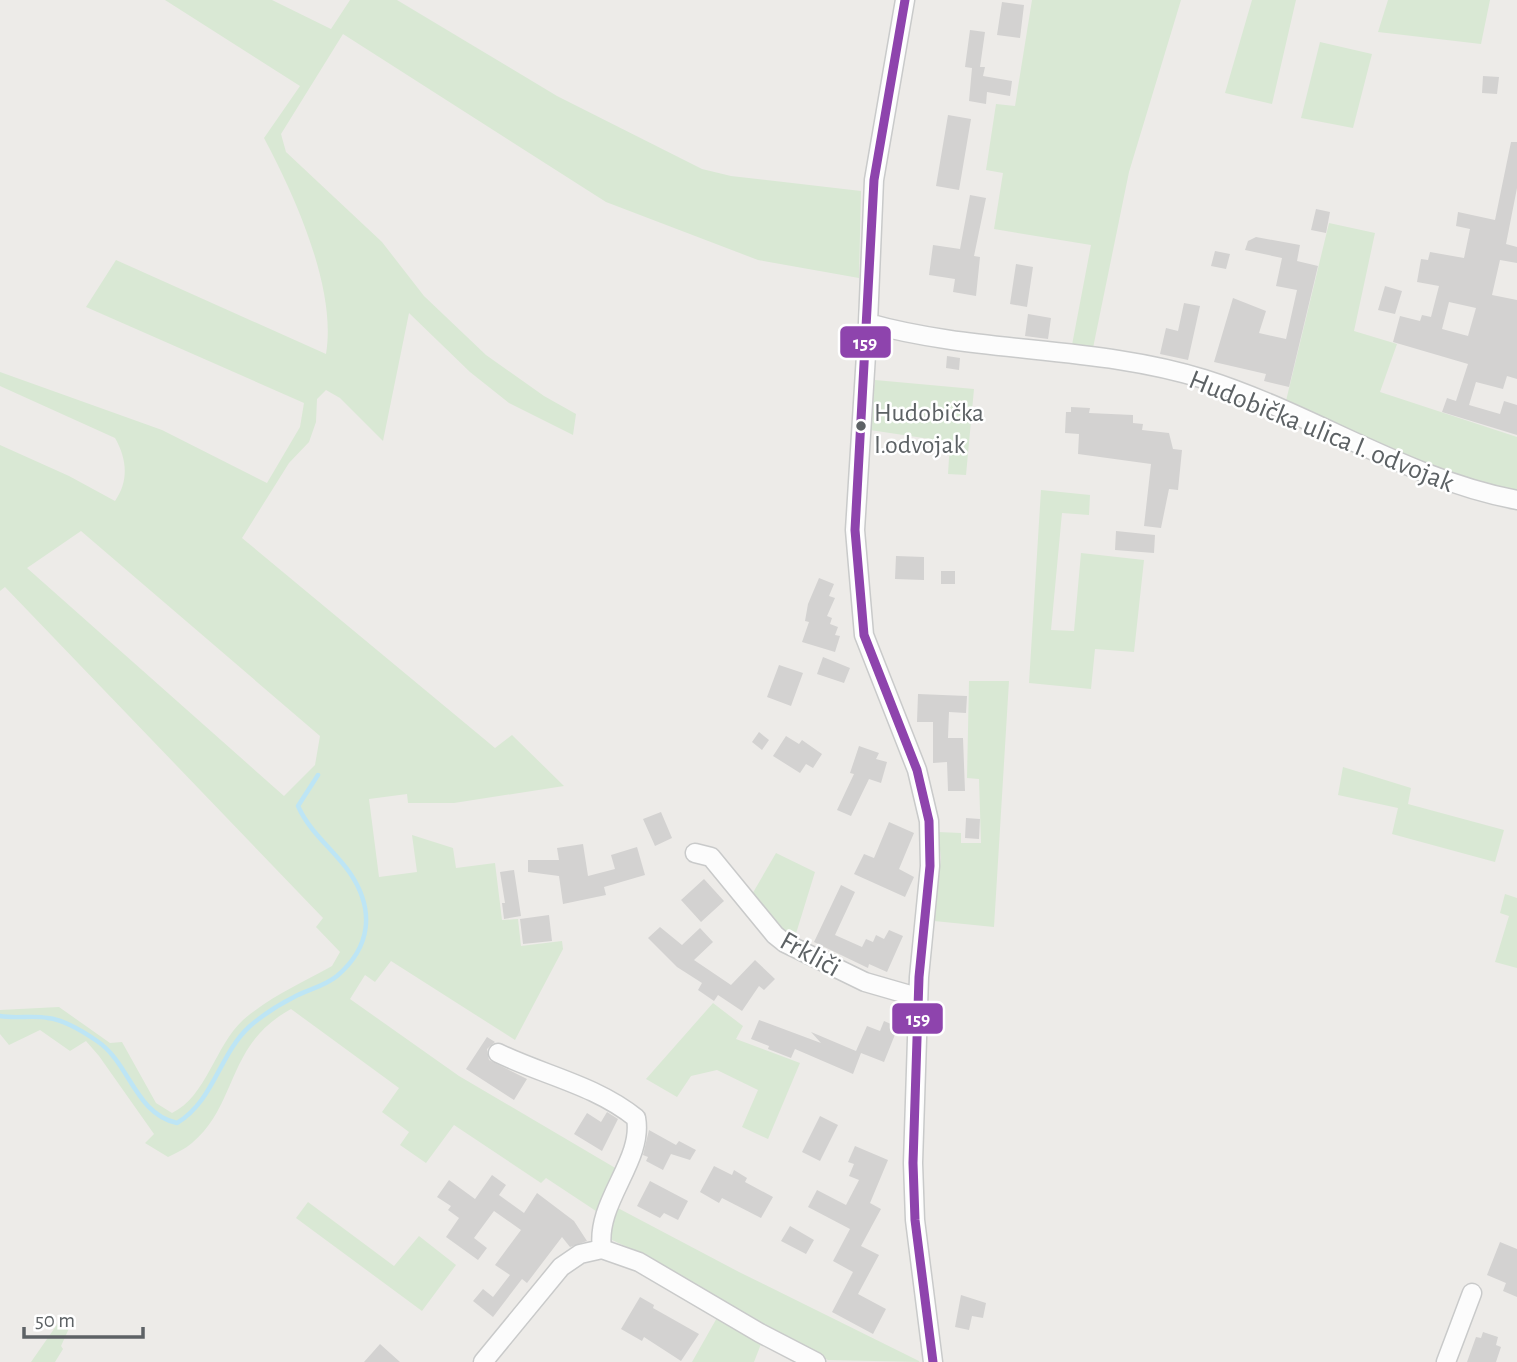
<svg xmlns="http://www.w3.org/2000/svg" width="1517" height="1362" font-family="'Alegreya Sans',sans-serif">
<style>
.green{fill:#d9e8d4;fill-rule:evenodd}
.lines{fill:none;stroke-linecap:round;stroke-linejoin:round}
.stream{stroke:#bde5f5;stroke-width:4.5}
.building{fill:#d3d2d1;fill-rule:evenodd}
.street-casing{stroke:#c9caca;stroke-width:21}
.street{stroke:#fcfcfc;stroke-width:18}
.bus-1-casing{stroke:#fff;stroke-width:14}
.bus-1{stroke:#8e44ad;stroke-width:9}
.bus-dot{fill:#5d6265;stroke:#fff;stroke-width:2.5}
.labels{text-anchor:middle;stroke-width:5;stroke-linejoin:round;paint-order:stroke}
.bus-label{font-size:26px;fill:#5d6265;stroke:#fff;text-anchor:start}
.street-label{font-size:28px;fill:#5d6265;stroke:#fff}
.line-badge{stroke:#fff;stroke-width:2.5}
.badge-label{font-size:19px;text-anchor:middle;font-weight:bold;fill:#fff}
</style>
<rect width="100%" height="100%" fill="#edebe8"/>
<path class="green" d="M165 0H272L331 29 350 0H397L557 96 702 169 731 176 861 191 859 278 758 260 606 202 343 34 281 134 286 152 382 242 424 296 486 355 544 396 576 414 573 435 509 403 470 372 409 313 383 441 340 398 326 390 317 399 316 422 309 442 289 463 242 538 495 748 512 735 564 786 454 803H408L407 794 369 799 379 877 417 872 412 835 453 848 456 868 495 863 502 920 518 919 521 946 562 941 563 949 515 1040 391 961 375 982 365 975 350 999 459 1076 617 1169 599 1213 546 1178 541 1183 454 1125 426 1163 400 1145 409 1132 382 1112 399 1088 291 1009C226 1044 238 1105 192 1143 185 1149 176 1153 168 1157L145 1143 154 1134 99 1056 86 1041 70 1051 40 1030 9 1045 0 1034V1010L59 1007 110 1043 122 1042 156 1103 172 1113C206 1097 215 1046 243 1020 268 998 303 982 332 966L340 952 316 927 323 918 5 587 0 591V445L69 476 115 501C129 481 127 459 115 438L0 386V372L162 430 267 483 300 427 304 403 86 307 116 260 326 354C337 289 295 196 264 138L300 86ZM81 531 320 736 315 765 284 796 27 568Z
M1032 0H1181L1129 172 1093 348 1072 345 1091 245 994 229 1003 173 986 170 996 104 1015 106Z
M1252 0H1296L1272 104 1225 93Z
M1388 0H1490L1481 44 1378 32Z
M1320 42 1372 54 1353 128 1301 118Z
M1329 223 1375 233 1354 331 1397 344 1380 392 1517 437V492L1466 483 1285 405Z
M875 380 974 389 966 475 948 474 950 442 870 430Z
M1041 490 1090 495 1089 515 1062 513 1051 630 1074 631 1081 553 1144 560 1134 652 1095 649 1091 689 1029 683Z
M969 681H1009L994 927 934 921 941 858 938 832 961 833V843H981L979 779 967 778Z
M1343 767 1411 788 1408 804 1504 830 1495 862 1392 834 1398 808 1338 795Z
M776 853 815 872 794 940 782 932 751 896Z
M1505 894 1517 898V968L1495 962 1509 916 1500 913Z
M713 1003 743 1026 736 1039 800 1063 768 1139 742 1127 758 1090 717 1070 691 1076 677 1097 646 1079Z
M308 1202 394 1266 419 1236 456 1265 422 1311 296 1218Z
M614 1206 739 1272 921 1362 828 1360 760 1325 642 1254 612 1240 606 1234Z
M63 1316 71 1324 61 1346 63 1349 55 1362H31Z
M718 1316 761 1344 754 1362H692Z"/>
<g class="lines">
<path class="stream" d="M0 1016C16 1019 32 1015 48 1018 64 1020 84 1032 97 1041 130 1063 135 1114 177 1123 214 1101 219 1054 250 1026 263 1015 278 1005 294 997 307 990 325 986 337 976 371 947 375 910 350 873 333 849 310 833 298 806L318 775"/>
</g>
<path class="building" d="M1002 2 1024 5 1020 38 997 35Z
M970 30 985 32 980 67H985L983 76 1012 81 1010 96 987 92 986 104 969 101 972 68 965 67Z
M1483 76 1499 77 1497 94 1482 93Z
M948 115 971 119 959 190 936 186Z
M1511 142H1517V188L1506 244 1517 247V263L1500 260 1492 295 1517 300V379L1507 376 1503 389 1476 382 1469 405 1500 414 1504 401 1517 405V435L1442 412 1447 398 1456 401 1468 364 1393 342 1400 316 1420 321 1422 315 1431 317 1439 286 1417 282 1421 259 1428 260 1430 252 1464 258 1470 229 1456 226 1458 212 1495 220ZM1449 302 1476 308 1468 336 1442 329Z
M970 195 986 198 974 256 980 257 976 296 953 292 955 279 929 275 933 245 960 249Z
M1316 209 1330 212 1326 233 1311 230Z
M1256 237 1300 245 1297 261 1318 266 1289 387 1264 381 1266 374 1214 362 1233 298 1266 311 1259 333 1286 339 1297 290 1276 286 1282 258 1245 250 1248 241Z
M1215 251 1230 254 1226 269 1211 266Z
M1016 264 1033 267 1027 307 1010 304Z
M1385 286 1402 291 1395 314 1378 310Z
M1184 303 1200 306 1188 360 1160 354 1166 328 1178 331Z
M1028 314 1051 318 1048 339 1025 336Z
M947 356 960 358 959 370 946 368Z
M1071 407 1090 408 1089 413 1133 415V423L1143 424 1142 430 1169 433 1173 449 1182 450 1178 490 1169 489 1161 528 1144 526 1151 464 1078 454 1079 434 1065 433 1066 412H1071Z
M1116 531 1155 535 1154 553 1115 550Z
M896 556 924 557V580L895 579Z
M941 571H955V584H941Z
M819 578 834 584 829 596 835 598 827 616 832 618 830 624 838 627 835 635 840 636 835 652 802 642 809 622 805 621 808 604Z
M823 657 850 668 844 683 817 674Z
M779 665 803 673 791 706 767 697Z
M918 694 967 696 966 713 949 712 948 738H963L965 791H948L947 762 933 763V722H917Z
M759 732 769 740 762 750 752 742Z
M786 736 799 744 802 740 822 754 813 768 806 764 800 773 773 756Z
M859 746 879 753 876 759 887 762 881 783 869 779 851 816 837 810 854 774 850 773Z
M661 812 672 838 655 846 643 819Z
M966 818 980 819 979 839 965 838Z
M889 822 914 833 899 869 914 877 905 897 854 874 864 854 874 858Z
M583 844 588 876 615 869 611 855 637 847 645 875 604 887 606 895 563 904 559 876 528 872V860H559L557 848Z
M514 870 521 916 504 919 502 903H505L500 872Z
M704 879 724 901 701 922 681 900Z
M841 885 855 892 835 935 862 947 866 939 873 942 876 935 884 939 889 930 903 936 887 972 869 964 868 968 814 942Z
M549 915 552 941 523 944 520 919Z
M660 927 682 945 700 928 713 942 694 960 731 985 755 960 775 979 764 990 759 986 742 1011 718 995 714 1001 698 990 702 983 677 967 648 938Z
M759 1020 821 1043 811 1032 856 1051 867 1026 880 1031 884 1021 898 1027 884 1062 861 1053 853 1074 795 1049 791 1058 768 1049 769 1046 751 1039Z
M487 1037 495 1042 487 1049 489 1060 527 1079 514 1100 466 1069Z
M607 1112 618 1119 602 1151 574 1134 587 1113 601 1122Z
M820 1116 838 1125 820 1161 802 1152Z
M649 1130 676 1145 679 1141 696 1150 690 1160 671 1154 663 1170 646 1161 648 1157 643 1155Z
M855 1146 888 1160 870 1203 881 1209 861 1246 879 1255 858 1294 886 1309 873 1334 832 1312 853 1272 833 1261 850 1229 808 1207 817 1190 846 1205 859 1180 849 1176 854 1164 848 1162Z
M714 1166 732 1175 734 1170 747 1178 745 1182 773 1197 761 1218 722 1198 719 1203 700 1192Z
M492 1175 506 1185 499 1195 524 1213 537 1193 574 1221 587 1241 570 1247 562 1237 527 1283 522 1279 493 1317 473 1301 483 1289 493 1297 510 1275 495 1265 521 1230 494 1211 474 1238 487 1248 478 1260 446 1237 459 1218 448 1210 451 1206 437 1197 449 1180 475 1199Z
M650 1181 688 1201 678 1220 664 1213 660 1218 637 1206Z
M790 1226 814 1240 806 1254 781 1241Z
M1500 1242 1517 1249V1297L1503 1291 1506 1283 1487 1275Z
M961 1295 986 1303 983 1318 972 1316 969 1330 955 1327Z
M640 1297 654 1305 653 1308 699 1334 681 1361 644 1337 642 1341 621 1329Z
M1483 1332 1498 1337 1496 1345 1501 1347 1496 1362H1467L1476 1337 1481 1338Z
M380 1344 400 1362H364Z"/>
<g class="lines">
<defs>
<path id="street" d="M905 0 874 180 868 323 855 530 864 635 917 770 929 821 930 866 919 977 913 1163 915 1220 933 1362
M868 323C978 354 1095 345 1204 379 1312 413 1406 479 1517 500
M695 853 711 857 775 935 785 943 865 982 917 997
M498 1053C543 1075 595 1085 636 1118 644 1161 595 1202 602 1249
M483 1362 561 1267 580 1254 602 1249 639 1262 760 1333 816 1362
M1446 1362 1472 1293"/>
</defs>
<use href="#street" class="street-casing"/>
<use href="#street" class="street"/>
<defs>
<path id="bus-1" d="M905 0 874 180 855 530 864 635 917 770 929 821 930 866 919 977 913 1163 915 1220 933 1362"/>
</defs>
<use href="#bus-1" class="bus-1-casing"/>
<use href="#bus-1" class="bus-1"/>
</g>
<circle class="bus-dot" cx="861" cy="426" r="6"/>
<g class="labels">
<g class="bus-label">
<text x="874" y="421">Hudobička<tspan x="874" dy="32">I.odvojak</tspan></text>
</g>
<g class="street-label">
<text transform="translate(1322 430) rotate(22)" y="10">Hudobička ulica I. odvojak</text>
<text transform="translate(811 953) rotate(29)" y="10">Frkliči</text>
</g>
</g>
<g class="line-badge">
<rect x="839" y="325" width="53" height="34" rx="7" fill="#8e44ad"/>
<rect x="891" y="1002" width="53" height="33" rx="7" fill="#8e44ad"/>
</g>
<g class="badge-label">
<text x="865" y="349">159</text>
<text x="918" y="1025">159</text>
</g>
<path d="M24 1327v10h119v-10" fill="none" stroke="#5d6265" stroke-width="3.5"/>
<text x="35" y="1327" font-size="21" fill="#5d6265" stroke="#ffffff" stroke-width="5" paint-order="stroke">50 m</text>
</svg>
